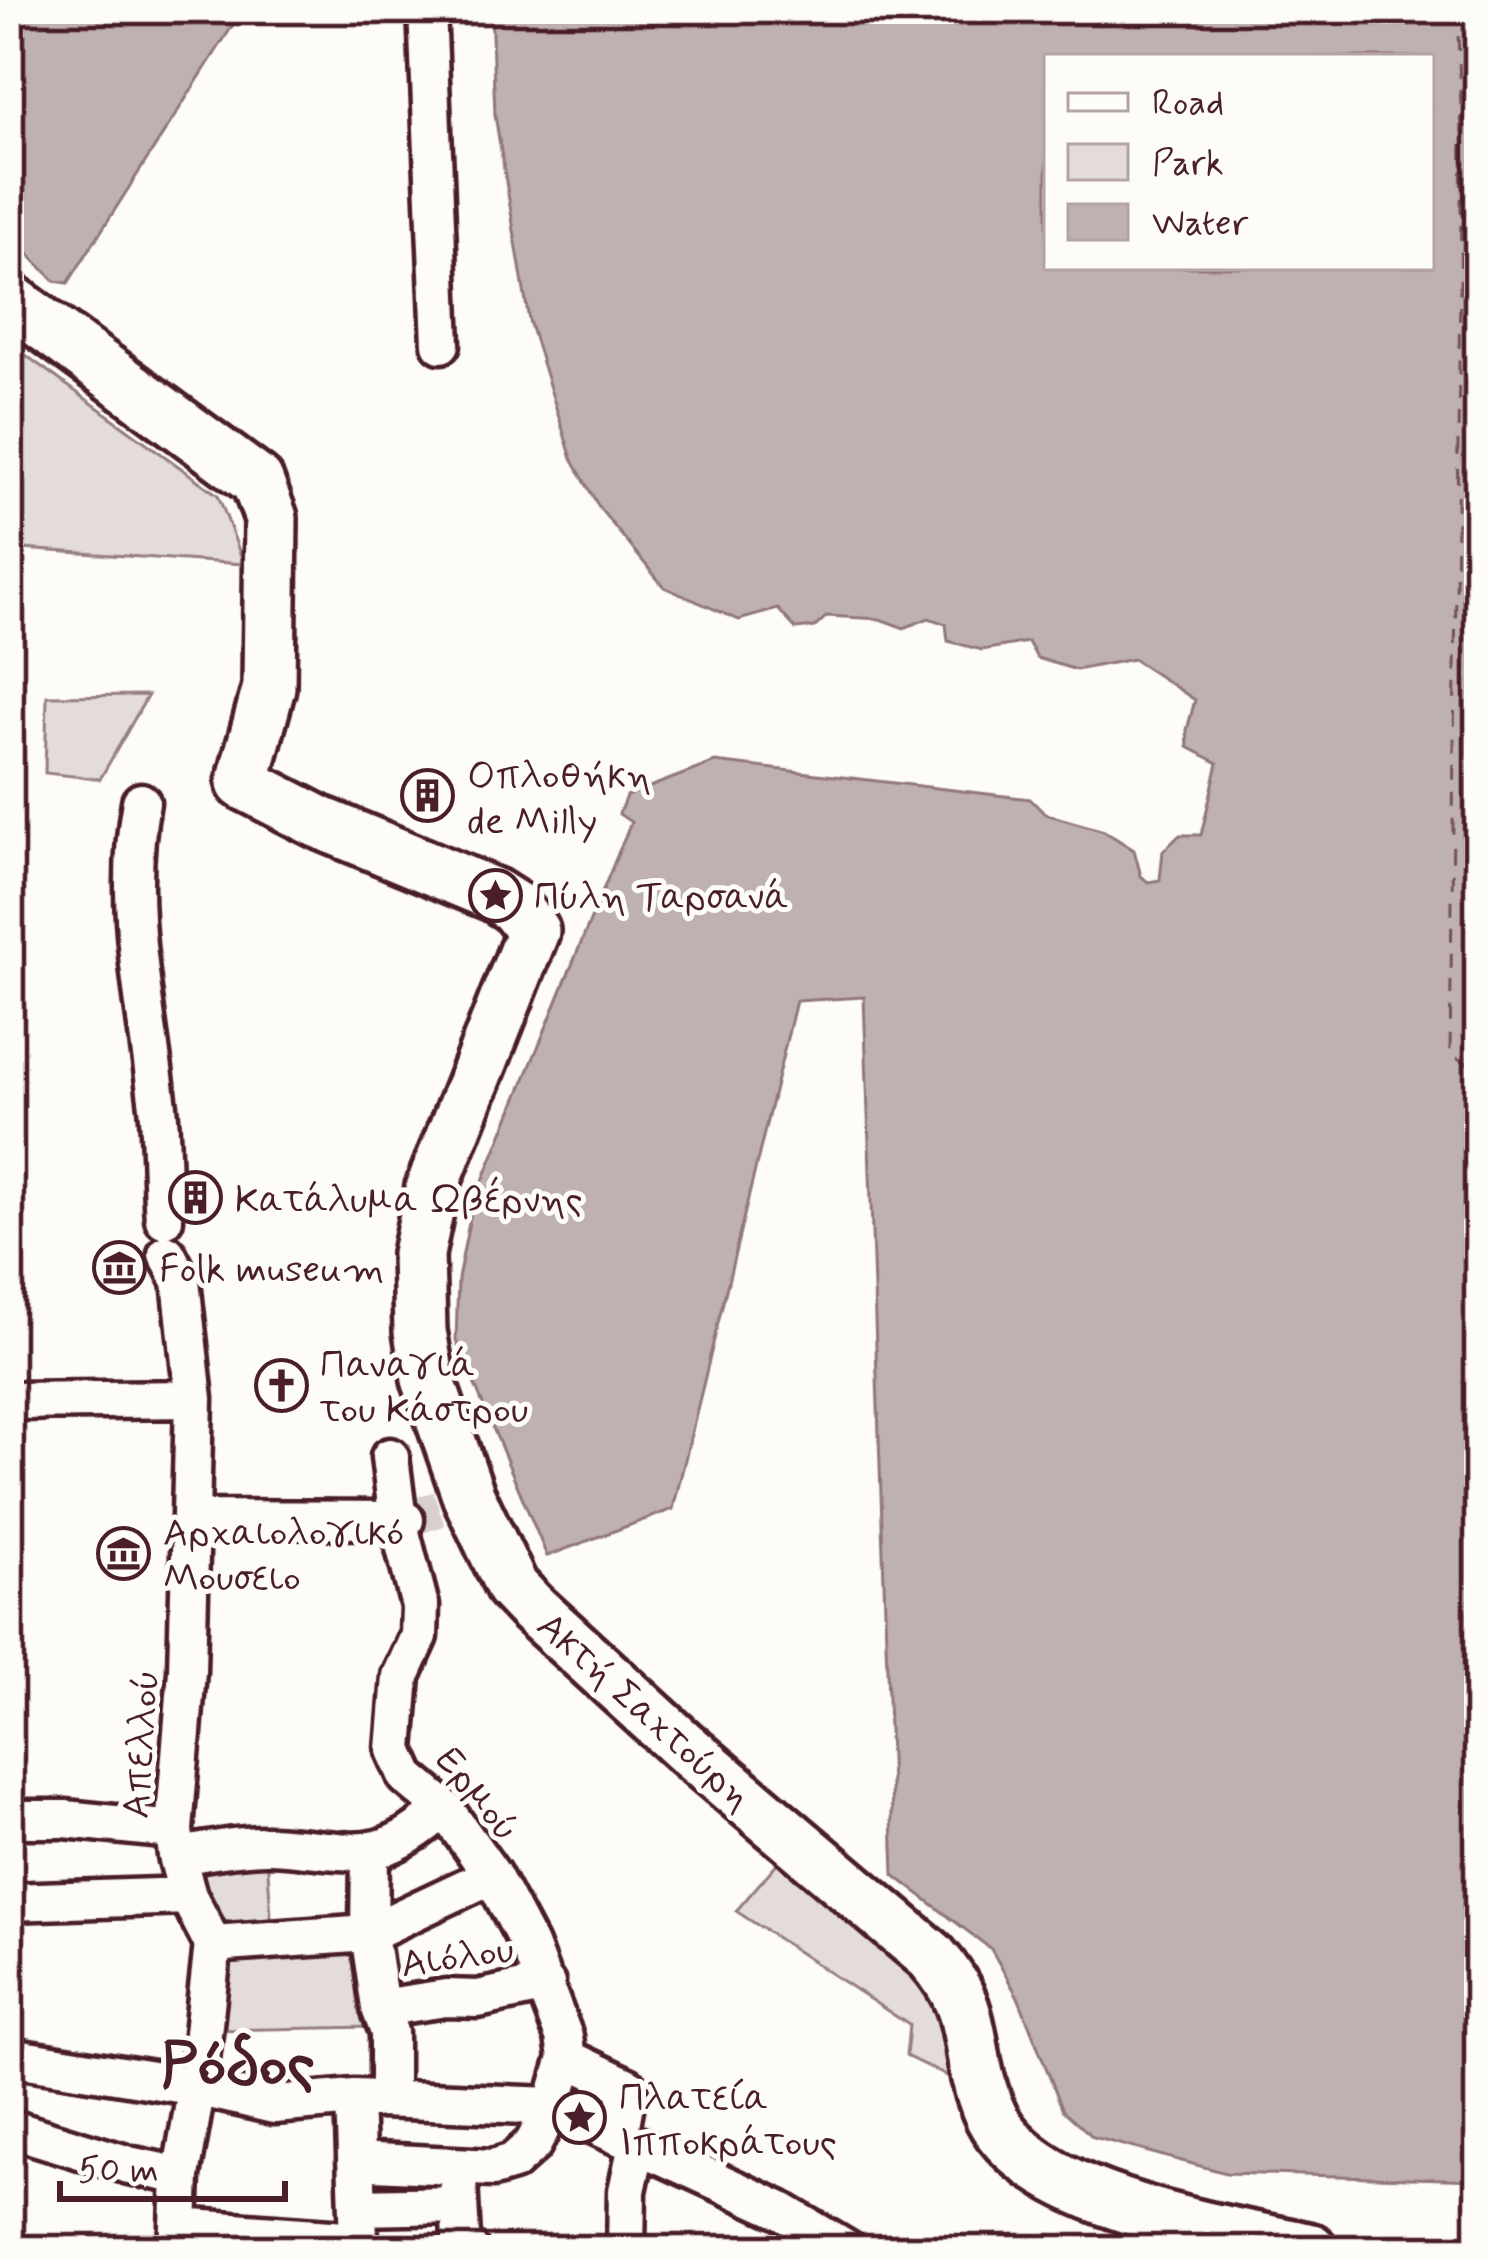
<svg xmlns="http://www.w3.org/2000/svg" width="1488" height="2259" font-family="Mynerve,sans-serif">
<style>
.green{fill:#e3dcda;stroke:#967e82;stroke-width:3}
.water{fill:#c0b1b1;stroke:#91777b;stroke-width:3;fill-rule:evenodd}
.lines{fill:none;stroke-linecap:round;stroke-linejoin:round}
.ferry{stroke:#73525a;stroke-width:3;stroke-dasharray:15 12;stroke-linecap:butt}
.street-tunnel{stroke:#d9d0ce;stroke-width:36;stroke-dasharray:36 18;stroke-linecap:butt}
.street-casing{stroke:#4a1f2b;stroke-width:45}
.secondary-casing{stroke:#4a1f2b;stroke-width:60}
.street{stroke:#fdfcf7;stroke-width:36}
.secondary{stroke:#fdfcf7;stroke-width:51}
.labels{text-anchor:middle;stroke-width:10;stroke-linejoin:round;paint-order:stroke}
.poi-label{font-size:39px;fill:#4a1f2b;stroke:#fdfcf7;text-anchor:start}
.street-label{font-size:39px;fill:#4a1f2b;stroke:#fdfcf7}
.town-label{font-size:63px;font-weight:bold;fill:#4a1f2b;stroke:#fdfcf7}
</style>
<rect width="100%" height="100%" fill="#fdfcf7"/>
<filter id="ink" filterUnits="userSpaceOnUse"><feTurbulence type="fractalNoise" baseFrequency=".00833" numOctaves="2"/><feDisplacementMap in="SourceGraphic" scale="24" xChannelSelector="R" yChannelSelector="G"/><feConvolveMatrix kernelMatrix="1 2 1 2 8 2 1 2 1" color-interpolation-filters="sRGB"/></filter>
<g filter="url(#ink)">
<path class="green" d="M9 343 218 495 244 564 9 548Z
M148 695 100 779 45 773 47 696Z
M267 1854 272 1932 217 1936 192 1865Z
M779 1861 919 1979 931 1995 955 2062 947 2076 906 2056 909 2025 736 1911Z
M356 1942 373 2027 215 2030 225 1945Z"/>
<path class="water" d="M9 9H243L68 283 55 281 9 234Z
M491 9H1479V2180L1226 2173 1093 2137 1063 2110 1018 1997 991 1949 894 1875 864 997 796 1001 673 1509 547 1556 456 1340 458 1279 472 1207 631 822 619 814 626 796 715 762 1030 799 1045 814 1104 831 1134 850 1141 876 1148 882 1160 880 1163 851 1180 835H1201L1218 763 1188 747 1187 730 1195 700 1133 659 1076 670 1037 658 1028 642 982 650 948 641 946 624 929 618 904 628 880 619 827 616 815 627 796 629 778 609 739 620 664 587 600 509 572 459 529 321 495 115ZM1047 57H1431V267H1047Z"/>
<g class="lines">
<path class="ferry" d="M1457 9 1462 133 1450 1054 1479 1070
M1475 9 1479 108"/>
<path class="street-tunnel" d="M405 1520 447 1506"/>
<defs>
<path id="street" d="M427 9 441 344
M141 802C122 904 146 1006 158 1107 162 1144 161 1182 164 1219
M167 1254 181 1281 194 1399 187 1671 174 1830 177 1856 188 1896 213 1944 197 2087 181 2176 178 2250
M9 1401 194 1399
M191 1519 405 1520
M9 1819H65L174 1830
M370 1853 369 1933 380 2008 389 2032V2099
M177 1856C207 1852 239 1844 270 1845 353 1849 376 1870 444 1808
M9 1902 188 1896
M213 1944 369 1933 492 1875
M380 2008 446 1998 478 1999 546 1984
M9 2057 197 2087 274 2105 354 2098 553 2106 780 2210 847 2250
M567 2058 628 2087 619 2136
M9 2128 129 2165 181 2176
M356 2161 493 2168 513 2162 533 2144 553 2106 567 2058 564 2037 529 1945 492 1875 444 1808 407 1777 395 1750 401 1676 419 1636 420 1606 398 1521 390 1457
M458 2180 461 2239 470 2250
M358 2207 457 2205
M179 2227 359 2240 354 2098
M626 2250 627 2191 637 2145"/>
<path id="secondary" d="M9 299 257 481 271 518 269 687 243 783 319 822 495 895 514 907 533 931 432 1187 418 1254 420 1331 428 1379 469 1497 512 1587 531 1607 683 1746 931 1956C981 2012 963 2046 987 2107 1023 2204 1222 2230 1311 2250"/>
</defs>
<use href="#street" class="street-casing"/>
<use href="#secondary" class="secondary-casing"/>
<use href="#street" class="street"/>
<use href="#secondary" class="secondary"/>
</g>
</g>
<defs>
<symbol id="building-ring" viewBox="-11 -11 22 22"><circle r="9.5" fill="#fdfcf7" stroke="#4a1f2b" stroke-width="1.5"/><path d="M-4-6H4V6H1V3H-1V6H-4ZM-2.5-4.3h1.7v1.8h-1.7ZM.8-4.3h1.7v1.8H.8ZM-2.5-1h1.7V.8h-1.7ZM.8-1h1.7V.8H.8Z" fill="#4a1f2b"/></symbol>
<symbol id="sight-ring" viewBox="-11 -11 22 22"><circle r="9.5" fill="#fdfcf7" stroke="#4a1f2b" stroke-width="1.5"/><path d="M0-6L1.8-2.2L6-1.7L2.9 1.2L3.7 5.4L0 3.3L-3.7 5.4L-2.9 1.2L-6-1.7L-1.8-2.2Z" fill="#4a1f2b"/></symbol>
<symbol id="museum-ring" viewBox="-11 -11 22 22"><circle r="9.5" fill="#fdfcf7" stroke="#4a1f2b" stroke-width="1.5"/><path d="M0-6L6-3V-2H-6V-3ZM-5-1h2V3h-2ZM-1-1h2V3h-2ZM3-1h2V3H3ZM-6 4H6V6H-6Z" fill="#4a1f2b"/></symbol>
<symbol id="church-ring" viewBox="-11 -11 22 22"><circle r="9.5" fill="#fdfcf7" stroke="#4a1f2b" stroke-width="1.5"/><path d="M-1.2-6h2.4v3.5h3.3v2.4h-3.3V6h-2.4V-.1h-3.3v-2.4h3.3Z" fill="#4a1f2b"/></symbol>
</defs>
<g fill-rule="evenodd">
<use href="#building-ring" x="398" y="766" width="59" height="59"/>
<use href="#sight-ring" x="466" y="866" width="59" height="59"/>
<use href="#building-ring" x="166" y="1168" width="59" height="59"/>
<use href="#museum-ring" x="90" y="1238" width="59" height="59"/>
<use href="#church-ring" x="252" y="1356" width="59" height="59"/>
<use href="#museum-ring" x="94" y="1524" width="59" height="59"/>
<use href="#sight-ring" x="550" y="2088" width="59" height="59"/>
</g>
<g class="labels">
<g class="poi-label">
<text x="467" y="788">Οπλοθήκη<tspan x="467" dy="45">de Milly</tspan></text>
<text x="534" y="909">Πύλη Ταρσανά</text>
<text x="235" y="1212">Κατάλυμα Ωβέρνης</text>
<text x="159" y="1281">Folk museum</text>
<text x="320" y="1377">Παναγιά<tspan x="320" dy="45">του Κάστρου</tspan></text>
<text x="163" y="1545">Αρχαιολογικό<tspan x="163" dy="45">Μουσειο</tspan></text>
<text x="619" y="2110">Πλατεία<tspan x="619" dy="45">Ιπποκράτους</tspan></text>
</g>
<g class="street-label">
<text transform="translate(646 1710) rotate(42)" y="14">Ακτή Σαχτούρη</text>
<text transform="translate(139 1744) rotate(-86)" y="14">Απελλού</text>
<text transform="translate(479 1793) rotate(51)" y="14">Ερμού</text>
<text transform="translate(457 1955) rotate(-8)" y="14">Αιόλου</text>
</g>
<g class="town-label">
<text x="238" y="2084">Ρόδος</text>
</g>
</g>
<rect width="1488" height="2259" fill="none" stroke="#fdfcf7" stroke-width="48"/>
<rect x="24" y="24" width="1440" height="2211" fill="none" stroke="#4a1f2b" stroke-width="4.5" filter="url(#ink)"/>
<rect x="1044" y="54" width="390" height="216" fill="#fdfcf7" stroke="#b5a4a5" stroke-width="3"/>
<rect x="1068" y="93" width="60" height="18" fill="#fdfcf7" stroke="#b5a4a5" stroke-width="3"/>
<text x="1152" y="114" font-size="36" fill="#4a1f2b">Road</text>
<rect x="1068" y="144" width="60" height="36" fill="#e3dcda" stroke="#b5a4a5" stroke-width="3"/>
<text x="1152" y="174" font-size="36" fill="#4a1f2b">Park</text>
<rect x="1068" y="204" width="60" height="36" fill="#c0b1b1" stroke="#b5a4a5" stroke-width="3"/>
<text x="1152" y="234" font-size="36" fill="#4a1f2b">Water</text>
<path d="M60 2181v18h225v-18" fill="none" stroke="#4a1f2b" stroke-width="6"/>
<text x="78" y="2181" font-size="36" fill="#4a1f2b" stroke="#fdfcf7" stroke-width="9" paint-order="stroke">50 m</text>
</svg>
